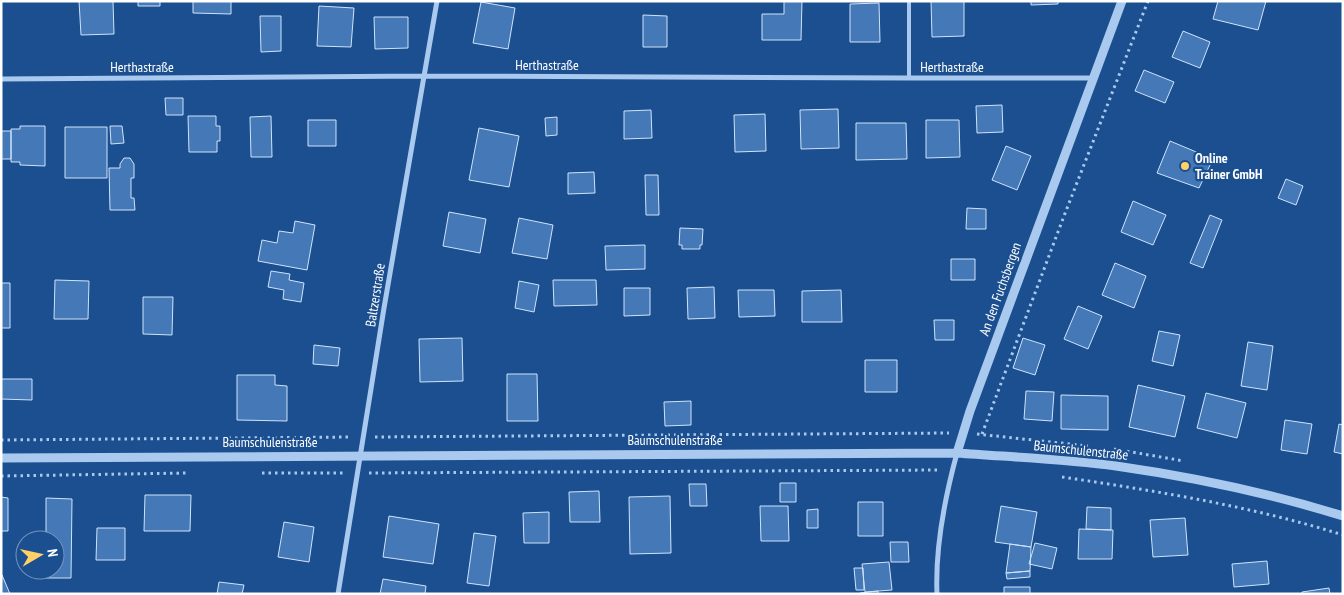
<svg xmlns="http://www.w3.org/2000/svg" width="1344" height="595" font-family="'PT Sans Narrow',sans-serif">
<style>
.building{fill:#4478b7;stroke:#cfe3fa}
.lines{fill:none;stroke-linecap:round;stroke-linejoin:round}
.path{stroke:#a9c9ee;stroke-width:3;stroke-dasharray:2.5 4;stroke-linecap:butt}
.service{stroke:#a9c9ee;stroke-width:4}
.minor{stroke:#a9c9ee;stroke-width:5}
.tertiary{stroke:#a9c9ee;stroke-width:9}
.poi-dot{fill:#ffd166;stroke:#1b4f8f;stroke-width:2}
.labels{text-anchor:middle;stroke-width:4.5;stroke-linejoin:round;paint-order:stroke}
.street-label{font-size:14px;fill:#fff;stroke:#1b4f8f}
.poi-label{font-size:14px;font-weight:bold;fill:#fff;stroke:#1b4f8f;text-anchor:start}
</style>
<rect width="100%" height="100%" fill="#1b4f8f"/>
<path class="building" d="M79 1H113L114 34 81 35Z
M138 1H160V6H138Z
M193 1H231V14L193 13Z
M784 1H802L801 40H762V14H784Z
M931 1H964V36L932 37Z
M1031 1H1058V4L1031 5Z
M1218 1H1266L1258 30 1213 19Z
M481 2 515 8 508 49 473 43Z
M879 3 880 42H850V4Z
M319 6 354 8 351 47 317 46Z
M643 15 667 16V47H643Z
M260 16H281V51L261 52Z
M374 17H408V48L375 49Z
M1183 31 1210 42 1200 68 1172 57Z
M1144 70 1174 82 1165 103 1135 91Z
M165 98H183V115H166Z
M1002 105 1003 132 977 133 976 106Z
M838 109 839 148 801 149 800 110Z
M651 110 652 138 624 139V111Z
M765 114 766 151 735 152 734 115Z
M188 116H216V126H220V141H217V152H189Z
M271 116 272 157H251L250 117Z
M557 117V135L546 136 545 118Z
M308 120H336V146H308Z
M926 120H959L960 157 926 158Z
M856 123H906L907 159 856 160Z
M20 126H45V166L20 165V162H11V129H20Z
M110 126H122L124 143 111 144Z
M65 127H107V178H65Z
M479 128 519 136 509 187 469 180Z
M1 131H11V159H1Z
M1170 141 1213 159 1199 188 1157 173Z
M1006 146 1031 156 1017 190 992 180Z
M124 158H130L134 164V178H131V198H134L135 210H110L109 168H120V164Z
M594 172 595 193 568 194V173Z
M645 175H658L659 215H646Z
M1286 179 1303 186 1296 205 1278 198Z
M1133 201 1166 215 1153 245 1121 232Z
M967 208 986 209V229H966Z
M449 212 486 219 480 253 443 246Z
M1210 215 1222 220 1203 268 1190 263Z
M519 218 553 225 547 259 512 253Z
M295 221 315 225 307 270 258 261 262 240 277 243 279 231 293 233Z
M680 228 703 229 702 245H700V249H682V245H679Z
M645 245V269L606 270 605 246Z
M951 259H975V280H951Z
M1115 263 1146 276 1134 308 1102 295Z
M271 271 290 274 289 280 304 283 301 302 283 299 284 290 268 287Z
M55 280 89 281 88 319H54Z
M553 280H596L597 305 554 306Z
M519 281 539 285 534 312 515 308Z
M1 283H10V328H1Z
M714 287 715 318 688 319 687 288Z
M624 288H650V315L624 316Z
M738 290H774L775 316 739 317Z
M841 290 842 322H802V291Z
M143 297H173L172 335 143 334Z
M1078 306 1102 316 1088 349 1064 339Z
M934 320H954V340H935Z
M1159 331 1180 335 1173 366 1152 361Z
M462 338 463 381 420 382 419 339Z
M1023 338 1045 345 1035 375 1013 368Z
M1248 342 1273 346 1267 390 1241 386Z
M314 345 340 348 338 366 313 364Z
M865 360H897V392H865Z
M507 374H537L538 421H507Z
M237 375H275V385L287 386V421L237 420Z
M1 379H32V400L1 399Z
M1138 385 1185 396 1175 437 1129 427Z
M1026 391 1054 392 1052 421 1024 419Z
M1206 393 1246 403 1237 438 1197 428Z
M1061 395 1108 396V430L1061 429Z
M691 401V425L665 426 664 402Z
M1285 420 1312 424 1307 454 1281 450Z
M1339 424 1343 425V454L1334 452Z
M780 483H796V502H780Z
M689 484H706L707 506H690Z
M599 491 600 522H570L569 492Z
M145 495H191L190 531H144Z
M670 496 671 553 630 554 629 497Z
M1 497 8 498V531H1Z
M46 498 72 499 71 578H45L46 570H55V540H46Z
M858 502H883V536H858Z
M760 506H788L789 541H761Z
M1001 506 1037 512 1031 547 995 542Z
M1087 507 1111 508V530L1086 529Z
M818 509V528H807V510Z
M549 512V543H524L523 513Z
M389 516 439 524 433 564 383 557Z
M1185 518 1188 555 1153 557 1150 520Z
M284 522 314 527 309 562 278 557Z
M97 528H125V560H96Z
M1079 529 1113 530 1112 559H1078Z
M474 533 496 536 489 586 467 583Z
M890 542H908L909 562H891Z
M1035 543 1057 548 1052 569 1029 564Z
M1010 544 1031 547 1030 571 1006 573Z
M1267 561 1269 584 1234 587 1232 564Z
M889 562 892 590 865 592 862 564Z
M854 568H863L864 590H856Z
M1030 571V577L1007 579 1006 573Z
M2 575 10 594H1Z
M383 579 426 586 425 594H380Z
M219 582 244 585 242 594H217Z
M1004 587H1030V594H1004Z
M1329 588 1330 594H1302V592Z
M878 591V594H860V593Z"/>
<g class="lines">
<path class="path" d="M977 434 1088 446
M982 434 1064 216 1148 1
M375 437 949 433
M1 440 351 437
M1114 449 1184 461
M262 473H346
M369 473 941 470
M1 476 188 473
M1062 477C1156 491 1251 506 1343 535"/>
<path class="service" d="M909 1V78"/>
<path class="minor" d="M1 79 424 76 909 78H1092
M338 594 384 308 437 1
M937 594C935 547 945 497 957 453"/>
<path class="tertiary" d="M957 453 970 411 1122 1
M1 458 957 453C1010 457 1064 459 1116 466 1193 477 1269 493 1343 516"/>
</g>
<circle class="poi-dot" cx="1185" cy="166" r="5"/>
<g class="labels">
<g class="street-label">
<text x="547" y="70">Herthastraße</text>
<text x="142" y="72">Herthastraße</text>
<text x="952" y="72">Herthastraße</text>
<text transform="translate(1000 289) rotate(-70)" y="5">An den Fuchsbergen</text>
<text transform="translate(375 295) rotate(-81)" y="5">Baltzerstraße</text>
<text x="675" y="445">Baumschulenstraße</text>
<text x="270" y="447">Baumschulenstraße</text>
<text transform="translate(1081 450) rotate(6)" y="5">Baumschulenstraße</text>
</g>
<g class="poi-label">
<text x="1195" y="163">Online<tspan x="1195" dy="16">Trainer GmbH</tspan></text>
</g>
</g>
<rect width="1344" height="595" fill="none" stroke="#ffffff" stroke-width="5"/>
<g transform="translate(40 555) rotate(81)"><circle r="24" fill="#1b4f8f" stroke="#7695bc"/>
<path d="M0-4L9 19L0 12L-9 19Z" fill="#ffd166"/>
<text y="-8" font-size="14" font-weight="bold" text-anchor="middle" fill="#ffffff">N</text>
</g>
</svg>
